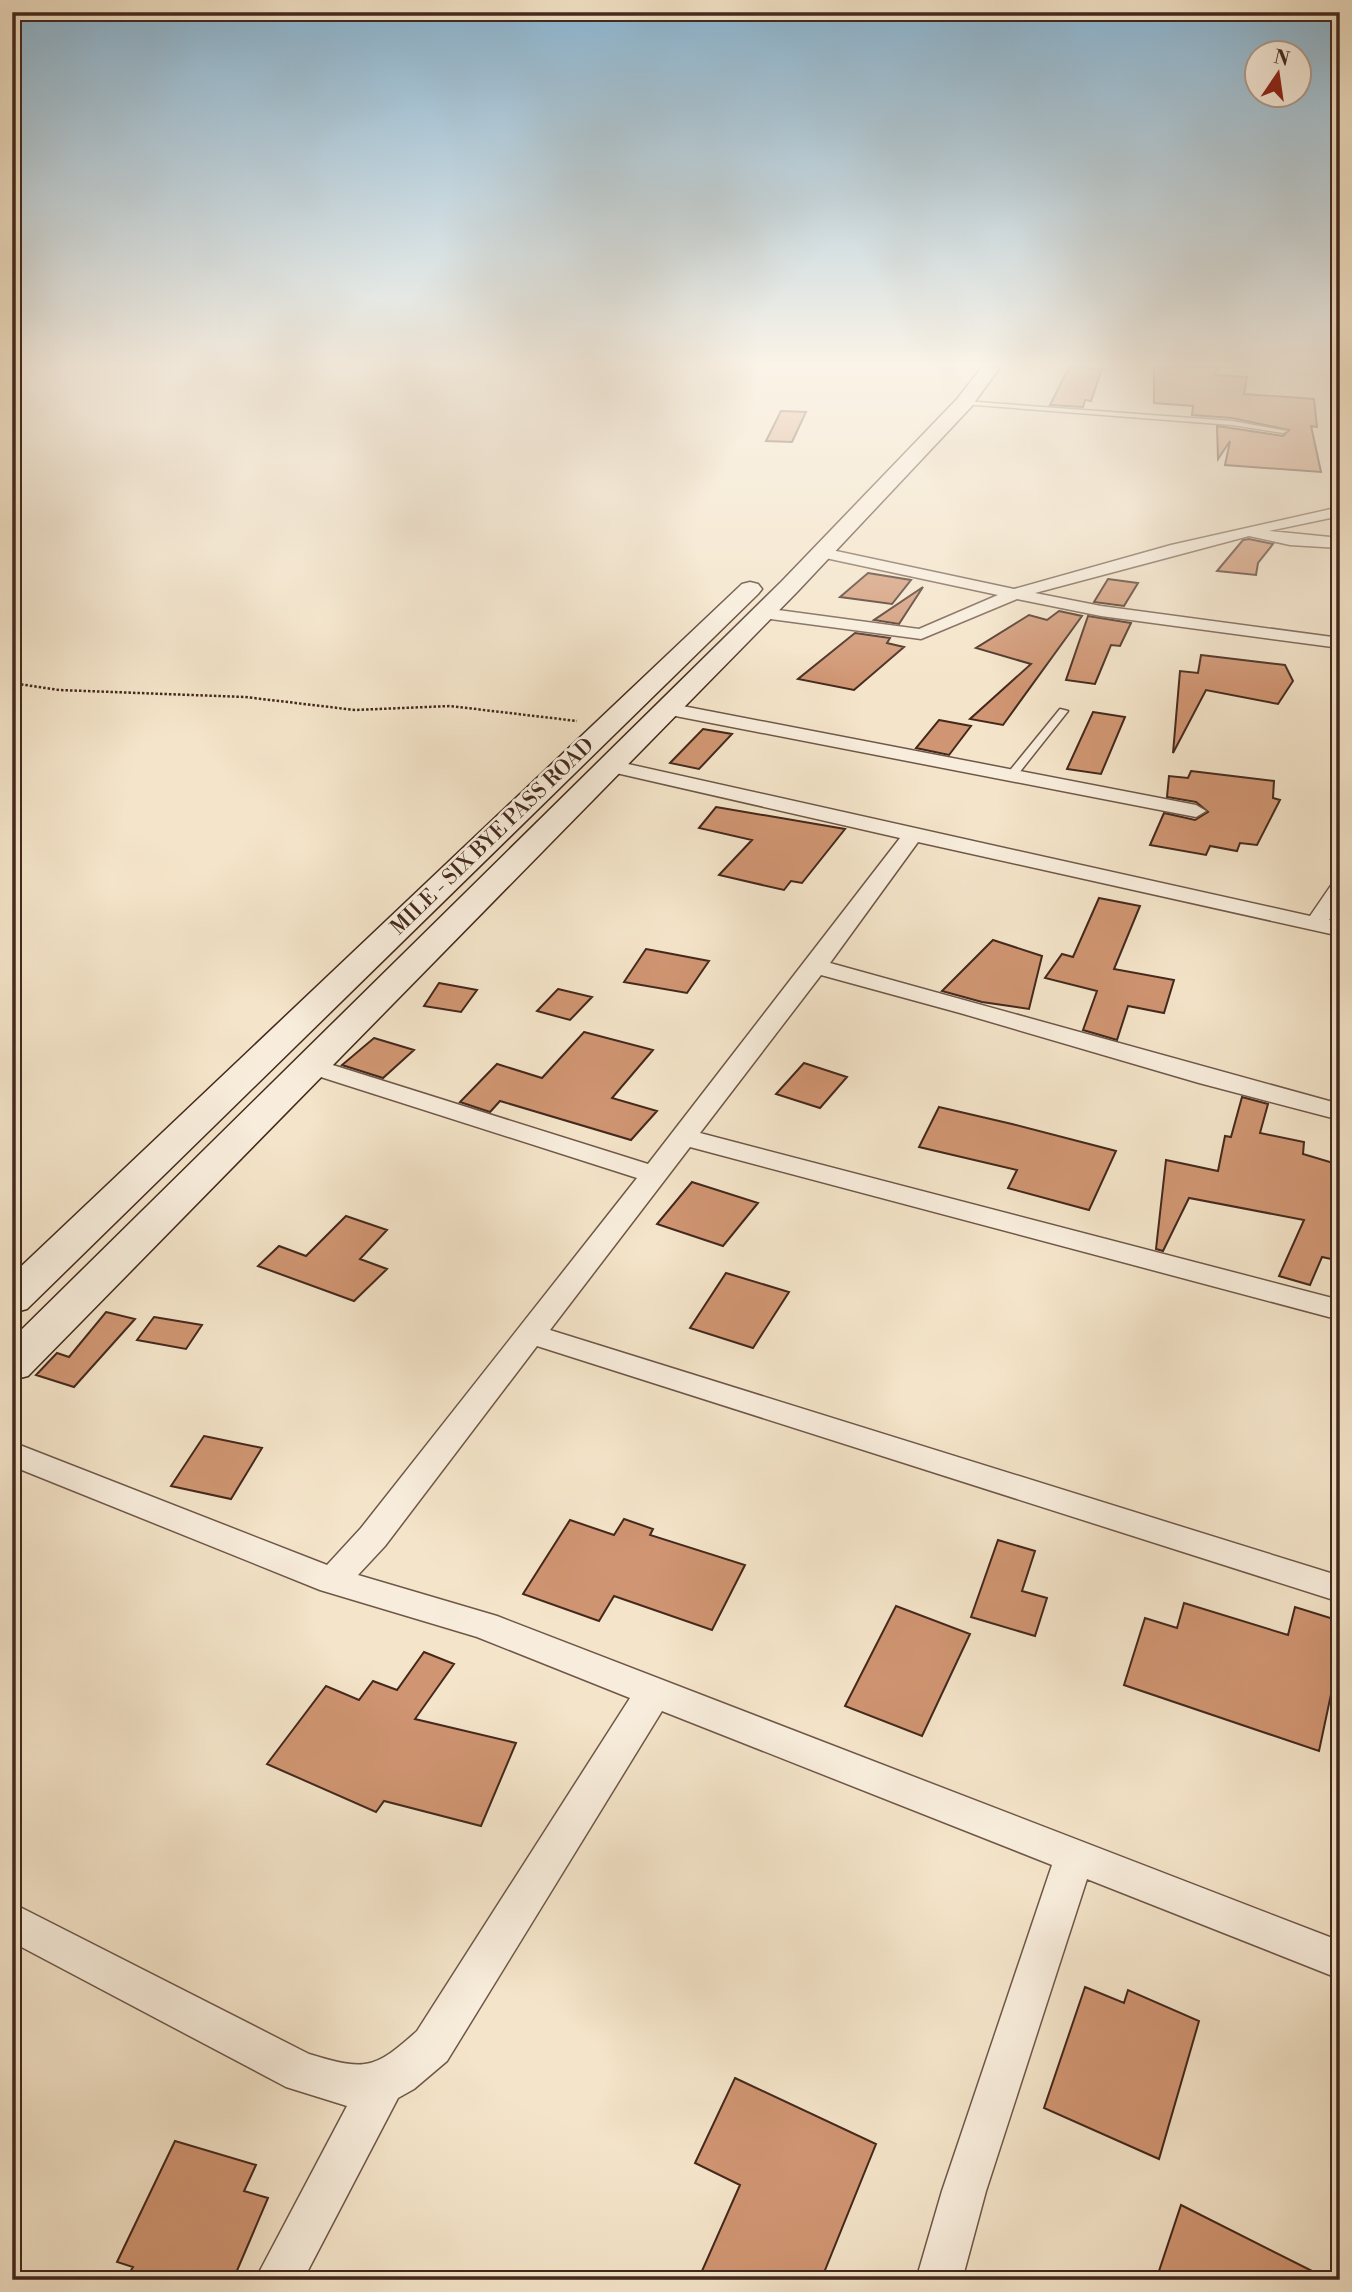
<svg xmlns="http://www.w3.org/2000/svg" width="1352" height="2292" font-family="'Libre Bodoni',serif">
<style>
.building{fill:#d09572;stroke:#43281d;stroke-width:2}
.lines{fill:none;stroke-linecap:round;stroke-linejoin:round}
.lane-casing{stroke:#6f5748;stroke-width:3}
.street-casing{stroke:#6f5748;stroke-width:3}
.secondary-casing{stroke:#43281d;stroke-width:3}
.path{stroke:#43281d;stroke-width:2.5;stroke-dasharray:2.5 2;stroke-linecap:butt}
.lane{fill:#f8eddc;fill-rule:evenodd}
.street{fill:#f8eddc;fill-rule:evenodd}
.secondary{fill:#f8eddc;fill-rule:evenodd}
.labels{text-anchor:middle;stroke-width:5;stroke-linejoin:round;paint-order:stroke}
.far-street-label{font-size:21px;fill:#43281d;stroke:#f8eddc}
</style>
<rect width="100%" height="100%" fill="#f4e4c9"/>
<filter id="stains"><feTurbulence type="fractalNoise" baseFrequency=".00286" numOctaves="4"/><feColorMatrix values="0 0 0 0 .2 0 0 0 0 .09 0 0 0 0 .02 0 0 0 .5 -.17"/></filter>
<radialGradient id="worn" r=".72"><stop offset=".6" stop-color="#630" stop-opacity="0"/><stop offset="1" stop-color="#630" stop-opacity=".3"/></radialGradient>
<path class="building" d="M1069 367 1102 369 1091 401 1085 400 1083 407 1050 405Z
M1154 367H1220L1214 375 1247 377 1244 394 1314 399 1317 427 1311 426 1321 472 1225 465 1230 441 1218 459 1217 426 1283 436 1289 430 1232 418 1192 415 1193 406 1154 403Z
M781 411 806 412 792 442 766 441Z
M1249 539 1273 544 1258 563 1256 575 1217 571 1243 540Z
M868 573 911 580 892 604 840 597Z
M1108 579 1138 583 1124 606 1094 602Z
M923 587 899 624 874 620Z
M1059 611 1082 616 1003 725 970 719 1031 664 976 648 1029 615 1047 620Z
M1088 616 1131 623 1120 646 1111 645 1095 684 1066 680Z
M855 633 890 638 887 643 904 647 854 690 798 679Z
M1201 655 1285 665 1293 681 1278 704 1206 690 1173 753 1180 671 1198 673Z
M1093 712 1125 717 1101 774 1067 769Z
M939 720 971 726 949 755 916 748Z
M703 729 732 734 699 769 670 763Z
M1191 771 1274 781 1273 798 1280 800 1257 845 1240 843 1237 851 1210 846 1206 855 1150 845 1164 813 1195 820 1208 812 1196 802 1167 797 1169 776 1188 778Z
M716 807 845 829 802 883 791 881 784 890 719 875 752 840 699 828Z
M1099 898 1140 906 1114 969 1174 980 1164 1013 1128 1006 1117 1040 1083 1030 1097 991 1045 978 1062 954 1073 957Z
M993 940 1042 956 1029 1009 982 1002 942 991Z
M646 949 709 961 687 993 624 982Z
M439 983 477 990 461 1012 424 1006Z
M558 989 592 997 570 1020 537 1011Z
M584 1032 653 1050 612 1098 657 1111 631 1140 500 1101 490 1112 460 1102 497 1064 542 1078Z
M374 1038 414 1050 383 1078 342 1065Z
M804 1063 847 1077 820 1108 776 1094Z
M1242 1097 1268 1104 1260 1133 1304 1142 1303 1154 1340 1165V1261L1322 1257 1310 1285 1279 1276 1304 1220 1189 1198 1163 1251 1156 1249 1166 1160 1218 1171 1225 1136 1231 1137Z
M939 1107 1012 1124 1116 1151 1089 1210 1008 1188 1017 1170 919 1147Z
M692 1182 758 1203 723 1246 657 1224Z
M346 1216 387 1230 360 1259 387 1269 354 1301 258 1266 279 1246 306 1256Z
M726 1273 789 1292 753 1348 690 1328Z
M106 1312 135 1319 74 1387 36 1375 57 1353 69 1357Z
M154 1317 202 1325 186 1349 137 1340Z
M204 1436 262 1448 231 1499 171 1486Z
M624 1519 653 1529 650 1535 745 1565 712 1630 614 1596 599 1621 523 1594 570 1520 614 1535Z
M998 1540 1035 1551 1022 1591 1047 1598 1035 1636 971 1617Z
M1184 1603 1288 1635 1295 1607 1340 1621V1667L1337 1666 1319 1751 1124 1685 1145 1618 1177 1628Z
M896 1606 970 1634 922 1736 845 1706Z
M424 1652 454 1664 415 1719 516 1743 481 1826 384 1801 376 1812 267 1764 326 1686 359 1700 373 1681 397 1690Z
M1085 1987 1124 2003 1128 1990 1199 2021 1159 2159 1044 2108Z
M735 2078 876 2144 821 2280H698L740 2185 695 2163Z
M175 2141 256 2165 244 2191 268 2198 233 2280H125L133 2267 117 2262Z
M1181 2205 1330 2280H1156Z"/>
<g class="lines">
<defs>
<path id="lane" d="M964 401 1232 421 1287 431 1283 433 1232 425 962 404Z
M1060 709 1068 711 1015 778H1007V774Z"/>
<path id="street" d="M1340 507V516L1269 531 1340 538V548L1290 545 1249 536 1035 593 1101 606 1340 638V648L1101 616 1017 599 921 639 763 618 755 613 763 608 919 629 998 595 816 556 814 553 822 548 1014 589 1171 545Z
M667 703 1196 805 1206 811 1196 817 660 713 658 709Z
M610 760 1310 916 1332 884 1340 883V905L1329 920 1340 922V936L918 842 830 963 1340 1104V1120L1199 1083 960 1013 821 975 700 1133 1340 1300V1320L690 1147 550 1330 1340 1576V1602L537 1346 385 1546 358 1575 497 1616 1340 1941V1979L1087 1879 986 2191 962 2280H916L942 2191 1052 1865 662 1711 447 2061 414 2089 398 2098 303 2280H255L347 2106 286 2087 12 1942V1903L309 2054C365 2071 374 2070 417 2031L630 1698 477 1637 320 1590 12 1466V1442L327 1565 361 1528 637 1178 302 1071 299 1066 302 1061H320L648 1164 900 838 603 770 600 766 603 762Z"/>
<path id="secondary" d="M982 367H1000L971 407 798 591 28 1376 12 1380V1339L782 581 957 399Z
M750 582 758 584 762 589 758 594 27 1309 12 1313V1275L742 584Z"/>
</defs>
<use href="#lane" class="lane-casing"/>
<use href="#street" class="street-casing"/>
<use href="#secondary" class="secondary-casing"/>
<path class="path" d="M12 683 59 690 245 697 355 710 450 706 577 721"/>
<use href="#lane" class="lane"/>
<use href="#street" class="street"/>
<use href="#secondary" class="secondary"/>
</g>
<linearGradient id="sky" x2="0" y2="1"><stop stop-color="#8ab8d7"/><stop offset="0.53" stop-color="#faf3e7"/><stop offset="1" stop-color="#faf3e7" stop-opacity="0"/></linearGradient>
<rect width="1352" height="688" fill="url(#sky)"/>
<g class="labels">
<g class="far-street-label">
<text transform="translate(492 836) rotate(-44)" y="7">MILE - SIX BYE PASS ROAD</text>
</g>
</g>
<rect width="1352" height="2292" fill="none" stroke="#f4e4c9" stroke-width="42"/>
<rect x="14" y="14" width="1324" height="2264" fill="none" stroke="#43281d" stroke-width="3.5"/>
<rect x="21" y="21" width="1310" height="2250" fill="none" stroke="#43281d" stroke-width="2"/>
<g transform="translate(1278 74) rotate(13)"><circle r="33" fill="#f8eddc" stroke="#b09e90" stroke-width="2"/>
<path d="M0-5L12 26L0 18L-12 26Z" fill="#8f2418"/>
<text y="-10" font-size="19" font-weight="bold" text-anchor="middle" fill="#43281d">N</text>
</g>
<rect width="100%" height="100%" filter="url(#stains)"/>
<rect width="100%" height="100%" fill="url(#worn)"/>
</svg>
